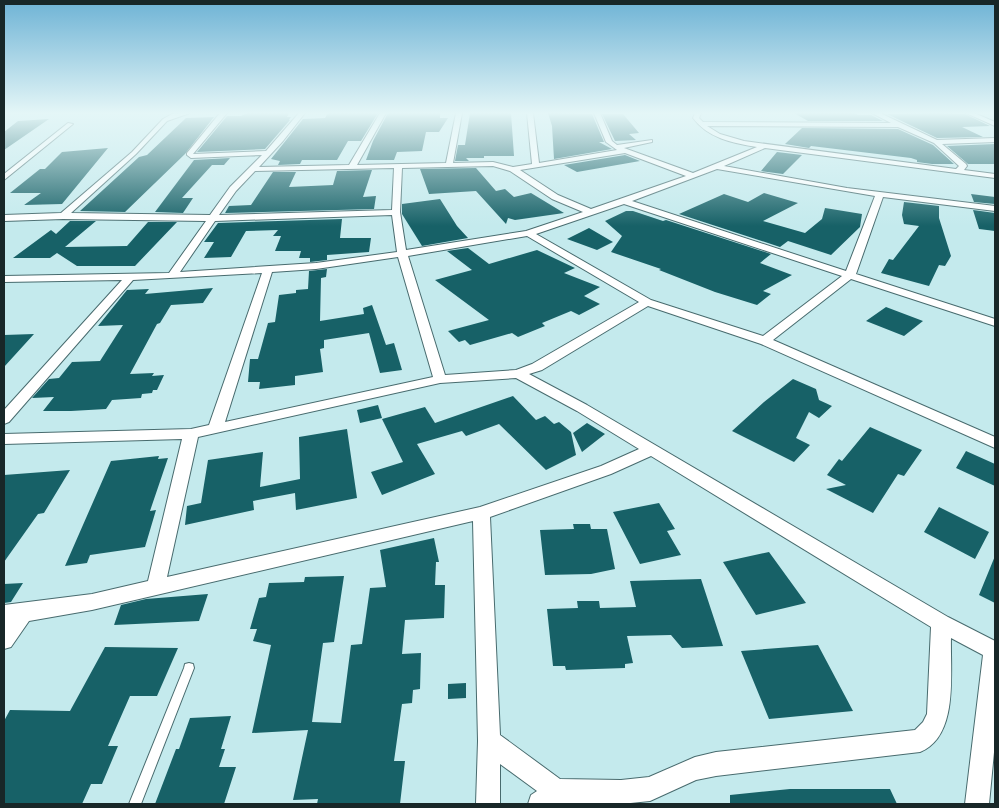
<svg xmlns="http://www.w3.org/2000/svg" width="999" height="808" font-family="Karla,sans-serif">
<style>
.building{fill:#176167}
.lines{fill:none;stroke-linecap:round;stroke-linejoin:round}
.service-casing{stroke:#486b6e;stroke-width:2}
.minor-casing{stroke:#486b6e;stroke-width:2}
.service{fill:#fff;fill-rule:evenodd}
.minor{fill:#fff;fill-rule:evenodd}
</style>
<rect width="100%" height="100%" fill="#c4eaed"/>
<path class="building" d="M247 113H289L287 117H291L289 120H290L265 149 197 152 227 116H241Z
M328 113H378L361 141H348L337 160H302L300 164 278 165 280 161 271 159 303 119 325 118Z
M388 113H440V118H448L439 132H426L422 151 397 152 394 160H366L373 141Z
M470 113H511L514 156H484V158H466L469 161H455L458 145H465Z
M548 113 592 114 604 142H599L612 149 554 159 552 126Z
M794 113H854L858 115H871L883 121H808Z
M935 113 965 114 990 126 962 127 983 137 937 138 887 114Z
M602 114H623L639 133 629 134 636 140 615 141Z
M214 117 185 154 125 212 80 211 139 157 147 155 186 118Z
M49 119 4 150V132L18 121Z
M802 128 898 129 933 145 954 164H932L917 162V160L911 158 811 146 809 148 785 144Z
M995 144V164H968L947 146Z
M108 148 62 204 24 205 41 193H10L40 169H45L62 152Z
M777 152 802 155 783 174 761 171Z
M625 155 640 161 577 172 564 165Z
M230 158 224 165H212L182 198H193L183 213 155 212 194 160Z
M476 168 496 191 505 189 514 197 531 193 564 213 515 220 508 218 506 224 476 191 429 194 420 169Z
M372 170 363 197 376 196 374 209 225 213 229 206 251 205 273 172H296L289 187 333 185 337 171Z
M764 193 798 203 763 221 805 233 822 219 825 208 862 214 860 227 831 255 788 241 780 247 679 214 724 194 748 202Z
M971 194 995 197V204L974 202Z
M440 199 457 226 468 238 422 246 402 214V204Z
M904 202 939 206V218L951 256 945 266 939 265 929 286 881 273 889 259 893 260 919 226 904 224 902 215Z
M973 210 995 213V231L979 229Z
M626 211H633L663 221 666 220 771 254 760 263 792 275 763 291 771 294 757 305 715 292 659 270 661 269 611 252 622 236 605 221Z
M342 219 340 238H371L369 252 327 255V260L310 262V258H299L301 251H275L281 236H273L278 230 246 231 231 257 204 258 214 242H204L218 223Z
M70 221H96L65 247 127 246 148 222H177L135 266H77L57 253 50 258H13L51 230 56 234Z
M589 228 613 242 597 250 567 239Z
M468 248 489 264 537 250 575 268 564 273 600 287 584 296 600 304 579 315 571 311 542 323 545 326 518 337 512 333 470 345 465 340 459 342 448 331 489 320 435 280 472 270 447 251Z
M327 269 326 277 321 278 320 321 364 314 363 308 372 305 386 345 394 343 402 370 380 373 369 333 324 340V348L320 349 323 372 295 376V385L259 389 260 382H248L250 359H258L268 323 275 322 279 295 296 293V290L308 289 309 271Z
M213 288 203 303 171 305 160 323 157 324 130 374 154 373 152 376 164 375 157 390H153L152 393 142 394 141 398 112 400 106 409 71 411H43L54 397 32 398 49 379 59 378 72 362 100 361 123 325 98 326 127 290 149 289 145 294Z
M886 307 923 321 904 336 866 321Z
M34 334 4 367V335Z
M793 379 816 389 819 400 832 406 819 418 809 412 796 438 810 445 794 462 732 431 764 402Z
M513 396 536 420 545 416 554 424 559 422 571 432 576 455 546 470 499 424 466 436 462 431 417 444 435 474 382 495 371 472 403 462 382 419 425 407 435 423Z
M378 405 382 418 360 423 357 410Z
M587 423 605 434 582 452 573 433Z
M870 427 922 450 904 476 898 474 873 513 826 489 846 485 827 475 839 459 842 461Z
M347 429 357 498 296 510 295 493 253 501 254 510 185 525 187 506 201 503 208 460 263 452 260 487 300 479 299 437Z
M966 451 995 464V486L956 468Z
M159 456 158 459 168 458 150 511 156 510 145 547 90 555 87 563 65 566 111 461Z
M70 470 44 513 38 514 4 562V475Z
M659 503 675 529 667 531 681 555 640 564 613 512Z
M939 507 989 532 975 559 924 532Z
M573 524H590L591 529H607L615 569 591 574 545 575 540 530 574 529Z
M434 538 439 562H436L435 585H445L444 618 405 620 402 654 421 653 420 689 413 690 412 703 402 704 394 761H405L400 804H317L318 799 293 800 308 730 252 733 271 645 253 641 257 629H250L259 598 266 597 269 583 304 582 305 577 344 576 334 642 323 643 312 722 341 723 351 645 362 644 370 588 386 587 380 550Z
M769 552 806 603 756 615 723 562Z
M995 556V603L979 595Z
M701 579 723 646 682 648 671 635 627 636 633 663 625 664V668L566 670 565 666H553L547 609 578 608 577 601H599L600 608 636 607 630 581Z
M23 583 11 602 4 603V584Z
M208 594 199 621 114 625 121 605 146 599Z
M818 645 853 711 769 719 741 651Z
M105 647 178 648 157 696H130L108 746H118L102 784H91L82 804H4V721L10 710 70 711Z
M466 683V698L448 699V684Z
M231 716 221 749H225L219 767H236L224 804H155L176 749H179L190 718Z
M790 789H890L897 804H730V795Z"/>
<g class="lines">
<defs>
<path id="service" d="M189 663 193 664 194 668 141 804H129L184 668 185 664Z"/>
<path id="minor" d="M190 113 167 121 136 154 71 213 210 215 230 187 262 155 191 158 187 155V153L220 113H227L193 154 266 151 299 113H305L283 141 259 167 349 165 380 113H386L357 165 446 163 456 113H462L453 163 493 162 513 167 532 164 527 113H533L539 163 617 150 606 142 594 113H600L612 141 617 145 652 140V142L624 148 693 173 757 147C732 143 708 138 693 118L695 113H701L699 118 703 122 891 123 872 113H880L937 140 995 138V142L942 144 966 164 967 166 964 170 995 174V178L765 148 724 166 847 188 995 206V211L883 197 856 274 995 319V326L851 279 773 340 995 437V448L761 344 648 306 542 370 529 374 587 405 948 617 995 641V742L989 804H965L983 655 951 638C950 673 959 736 920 752L716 776 696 780 650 801 621 804H528L531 795 537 791 500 764V804H476L478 741 473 521 92 610 29 621 11 647 4 649V605L92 594 148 581 182 439 4 444V434L191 429 209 425 262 273 133 280 9 422 4 424V410L122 280 4 282V276L169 273 206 221 63 219 4 221V215L61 213 132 152 163 119 172 114ZM707 126 898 127 934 143 959 166 956 169 744 141 720 134ZM625 153 686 176 591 209 558 195 520 170ZM493 166 510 171 552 199 583 212 526 231 406 250 400 212 402 168ZM394 168 392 210 219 215 236 191 255 171ZM717 169 875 196 846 271 632 201ZM624 204 842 276 763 336 651 300 536 234ZM392 215 397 252 316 263 180 272 215 221ZM527 236 639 302 532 364 516 370 445 375 408 256ZM398 257 433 377 225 422 272 272 316 269ZM516 378 577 411 639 449 601 466 480 507 167 577 198 437 440 383ZM651 456 931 627 927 714 923 722 915 730 716 752 695 757 649 777 621 780 560 779 500 735 490 517 611 474Z
M966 113H974L995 122V126Z
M68 123 73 124 4 180V174Z"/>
</defs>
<use href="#service" class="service-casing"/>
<use href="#minor" class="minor-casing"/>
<use href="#service" class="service"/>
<use href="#minor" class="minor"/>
</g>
<linearGradient id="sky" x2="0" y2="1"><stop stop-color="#6eb3d5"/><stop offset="0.5" stop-color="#e4f6f7"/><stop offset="1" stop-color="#e4f6f7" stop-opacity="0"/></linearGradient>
<rect width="999" height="226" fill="url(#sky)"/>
<rect width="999" height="808" fill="none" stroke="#182728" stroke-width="10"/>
</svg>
